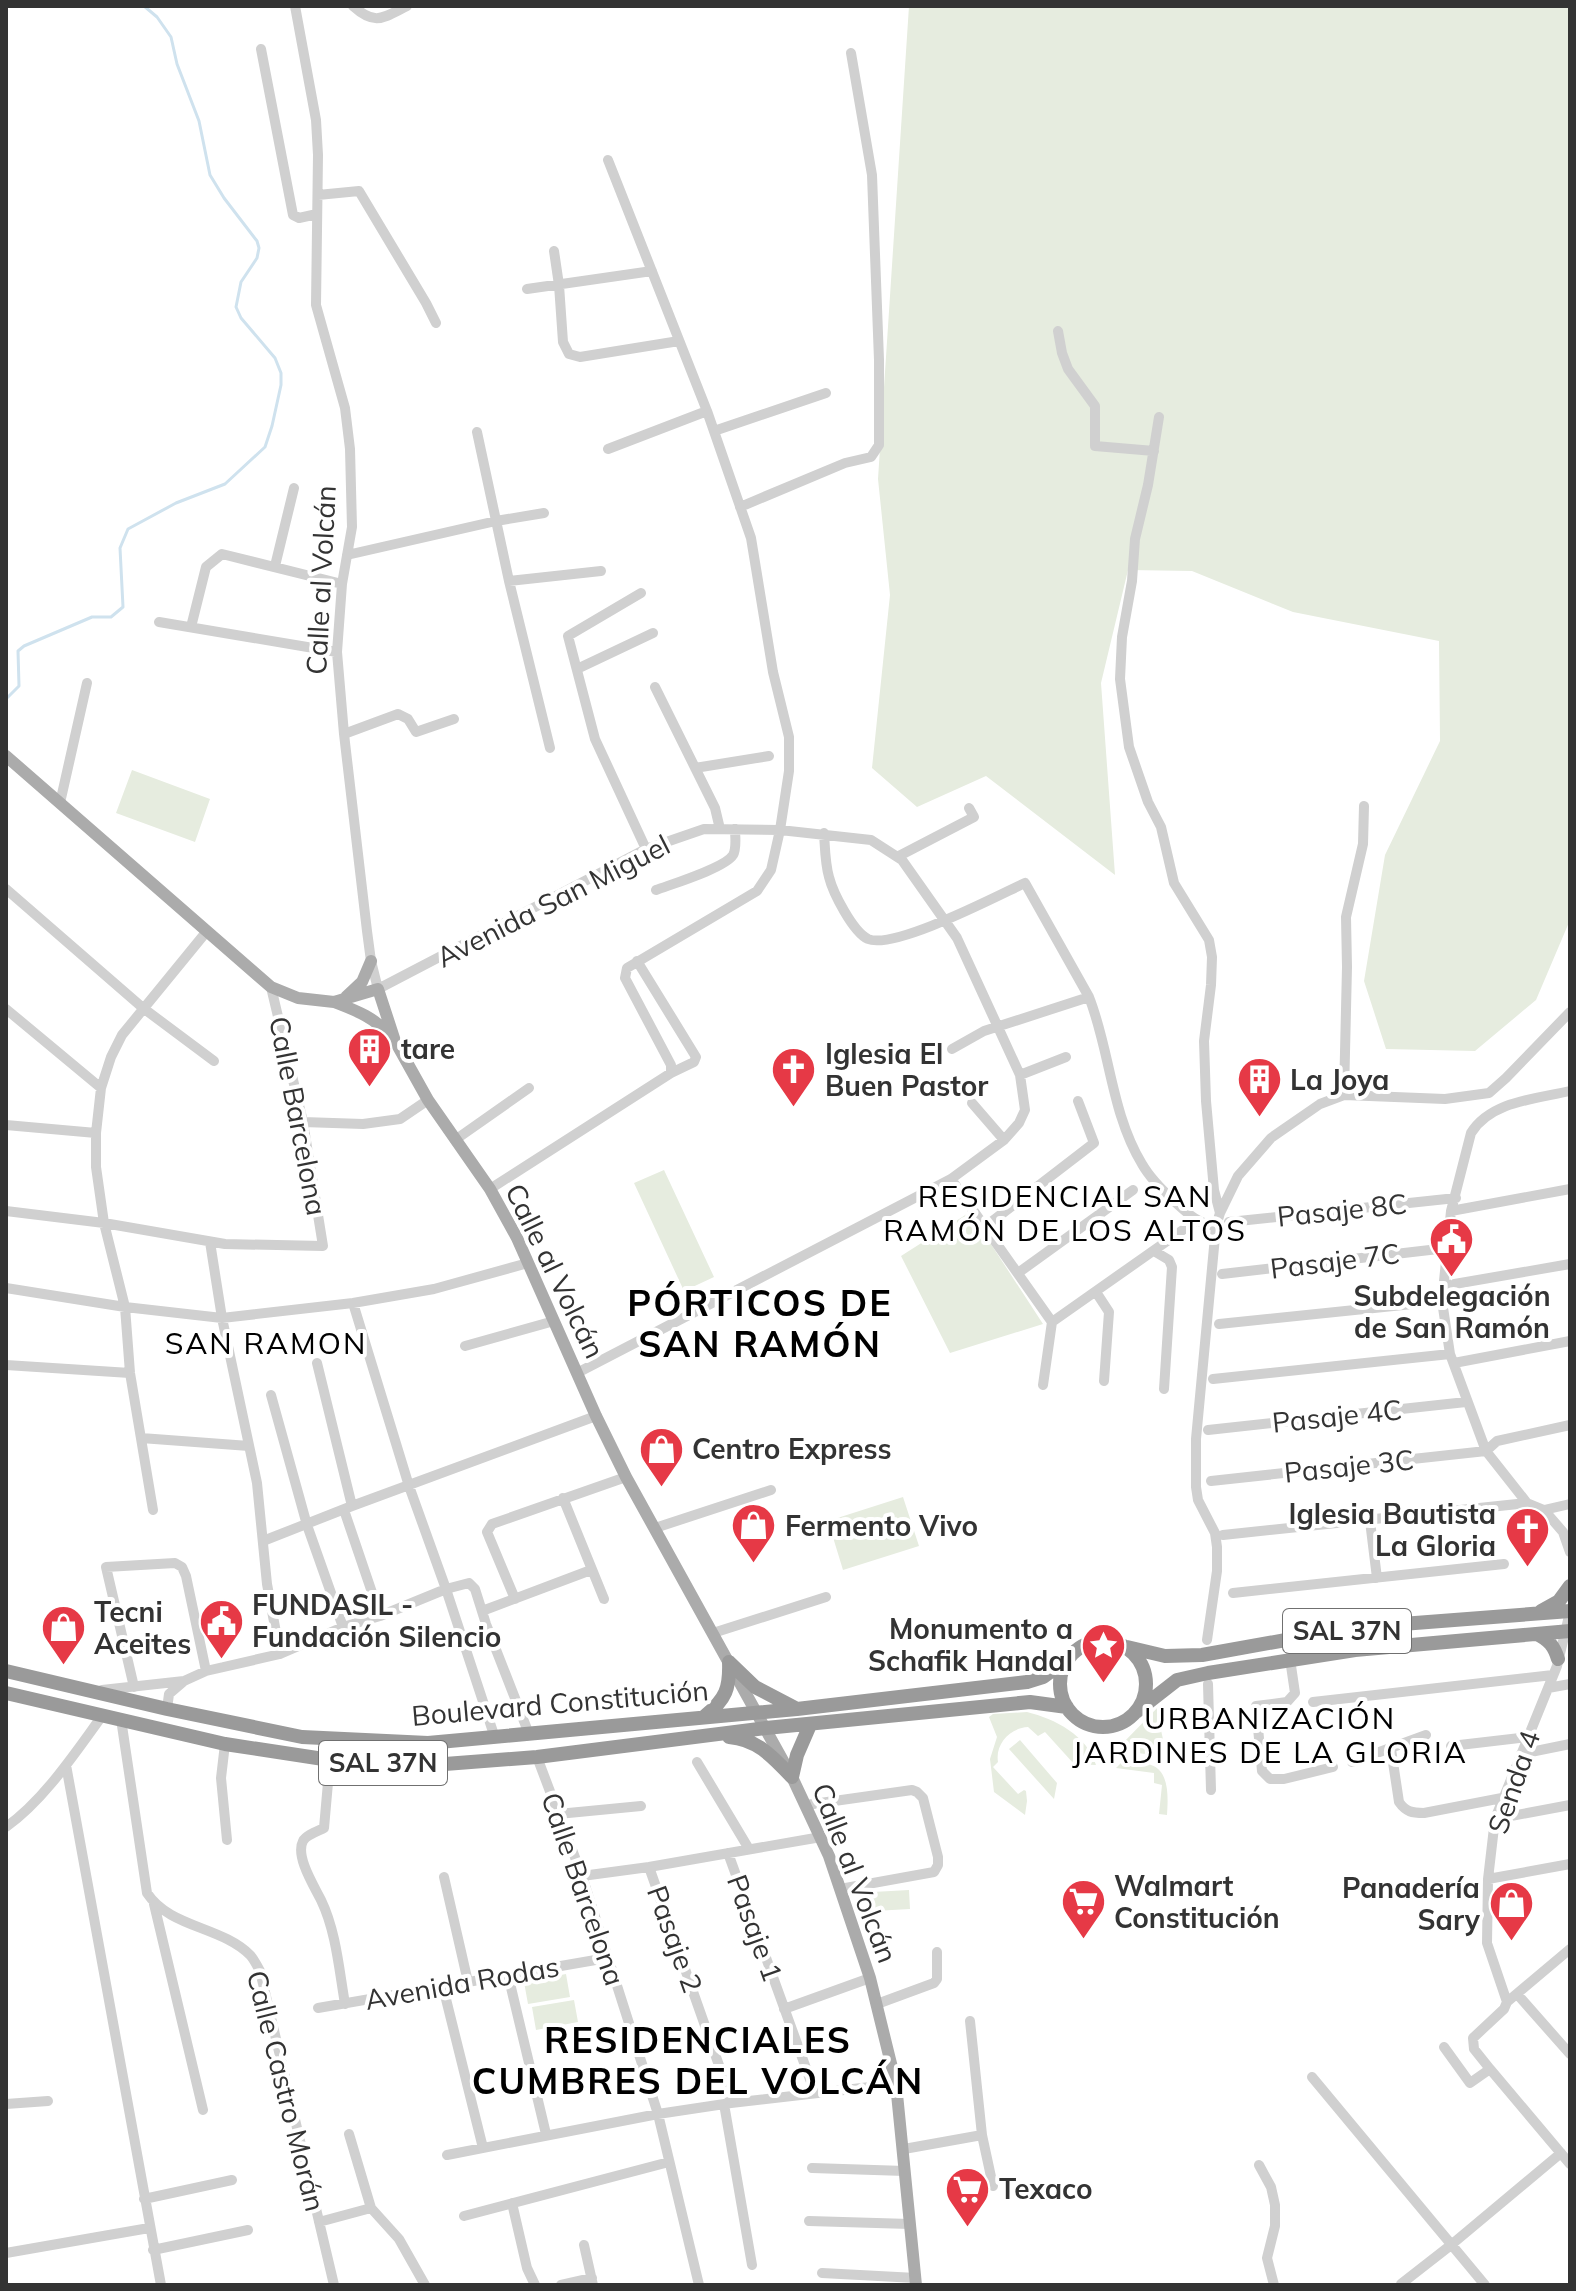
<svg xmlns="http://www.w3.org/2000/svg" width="1576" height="2291" font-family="Mulish,sans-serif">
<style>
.green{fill:#e6ecdf}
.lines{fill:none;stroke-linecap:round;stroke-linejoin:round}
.stream{stroke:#cfe2ee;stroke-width:3}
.minor{stroke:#d0d0d0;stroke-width:10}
.major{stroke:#ababab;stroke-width:12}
.highway{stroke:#9a9a9a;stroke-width:14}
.labels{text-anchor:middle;stroke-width:8;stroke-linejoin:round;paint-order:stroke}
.shield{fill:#fff;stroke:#707070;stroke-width:2}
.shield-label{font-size:26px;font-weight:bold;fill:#333}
.street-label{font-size:28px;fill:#333;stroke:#fff}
.poi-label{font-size:28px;font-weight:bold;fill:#333;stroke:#fff;text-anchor:start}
.neighbourhood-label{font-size:30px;letter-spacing:2px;fill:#000;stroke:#fff}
.district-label{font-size:36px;font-weight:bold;letter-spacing:2px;fill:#000;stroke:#fff}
</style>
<rect width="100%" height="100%" fill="#fff"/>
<path class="green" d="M909 6H1570V920L1536 1000 1475 1051 1386 1049 1364 981 1385 855 1440 741 1439 641 1293 612 1192 571 1128 570 1101 683 1115 875 986 776 917 807 872 768 890 595 878 479Z
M132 770 210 799 195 842 116 813Z
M664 1170 714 1277 684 1291 634 1183Z
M970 1212 1043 1324 950 1353 901 1256Z
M903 1497 919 1546 843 1570 828 1521Z
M1161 1704 1159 1721 1166 1753C1155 1756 1135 1754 1124 1749L1122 1744Z
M1027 1712C1055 1719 1087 1735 1096 1765L1074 1764 1045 1732 1038 1736 1028 1727C1010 1728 995 1744 998 1762L993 1767 1018 1794 1024 1790 1026 1791 1027 1801 1025 1815 994 1792 990 1759 997 1737 989 1717 993 1714Z
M1020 1740 1057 1783 1054 1799 1009 1749Z
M1130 1761C1137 1762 1145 1762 1151 1765 1170 1771 1168 1799 1167 1815L1159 1814 1162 1785 1154 1783V1773L1116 1768 1121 1763Z
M909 1890 910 1909 874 1911 873 1892Z
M566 1974 570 1997 528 2004 524 1982Z
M574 2000 578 2022 536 2030 532 2007Z"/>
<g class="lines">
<path class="stream" d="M6 699 19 686 18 651 24 646 92 617H111L123 607 120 548 128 529 176 503 225 484 265 447 272 426 281 385V373L275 358 241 318 236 307 241 282 257 258 259 248 257 241 224 198 210 175 199 121 177 64 171 37 157 17 144 6"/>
<path class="minor" d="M295 6 316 120 318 155 316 305 345 408 350 449 352 527 342 584 337 652 344 734 367 931 371 961 378 989 646 849 704 829 780 830 871 840 902 860 957 938 1020 1075 1025 1110 1019 1123 1004 1140 951 1179 577 1373
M353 6C375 26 383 18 407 6
M261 49 293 215 299 218 317 214
M608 160 707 411 751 538 773 672 789 737V771L780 830 771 870 757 891 627 968 625 978 671 1065V1073
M318 195 359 191 426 303 436 323
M554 251 559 285 563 342 569 354 580 357 679 341
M527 289 652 271
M1058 331 1062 353 1068 369 1095 406V446L1154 451
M1159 417 1148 485 1135 539 1132 581 1122 637 1120 679 1129 747 1148 802 1161 827 1174 883 1209 940 1212 957 1211 985 1204 1041 1206 1101 1214 1190 1220 1213
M714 431 826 393
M477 432 509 581 550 748
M608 449 707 411
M740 507 845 463 871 457 879 445V360L872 175 851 53
M347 555 496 521 544 513
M275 566 294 488
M509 581 601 571
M641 593 568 636 595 739 646 849
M159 622 337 652
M191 627 206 567 222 554 342 584
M577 669 653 633
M655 687 715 808 720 829
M344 734 398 714 408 719 416 732 454 719
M695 768 769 756
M60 803 87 683
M824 833C825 847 825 863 829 877 833 893 853 932 868 939 894 950 997 896 1025 883L1089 997
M897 857 974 817 969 808
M6 889 143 1008 214 1061
M656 890C672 884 725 868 733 855 737 848 735 837 735 829
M6 1009 101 1088
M952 1049 984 1031 1089 997C1110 1050 1111 1113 1142 1164 1150 1178 1162 1190 1174 1201 1187 1213 1198 1224 1216 1226
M1020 1075 1066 1057
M1570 1091C1536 1099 1491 1101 1471 1133L1451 1211 1442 1301 1450 1354 1486 1451 1527 1503 1544 1510 1563 1532 1570 1552
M1344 1095 1347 967 1346 917 1363 844 1364 806
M972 1103 1004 1140
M303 1122 363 1124 400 1119 428 1100
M6 1125 96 1133
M455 1140 529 1088
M951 1179 1052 1322 1043 1385
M490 1189 671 1073 694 1062 696 1057 637 961
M6 1211 104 1223 225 1244 323 1246 303 1122 271 987
M1451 1211 1570 1189
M1229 1222 1456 1198
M986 1226 1094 1143 1078 1101
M210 1242 222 1318 257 1483 267 1584 280 1654
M1154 1251 1169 1260 1172 1267 1164 1389
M1018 1273 1133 1190
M1222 1274 1447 1248
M1443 1286 1570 1264
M6 1288 125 1307 222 1318 353 1303 434 1289 528 1263
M1096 1292 1109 1312 1104 1381
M353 1303 409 1486 446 1589 495 1738
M1052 1322 1197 1220
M1219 1324 1442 1301
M465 1346 554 1321
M317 1363 352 1506
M1454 1363 1570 1341
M6 1365 130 1373
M1213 1379 1450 1354
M271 1395 307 1525 343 1627
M1208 1430 1466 1402
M141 1438 249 1446
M1211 1481 1486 1451 1497 1441 1570 1425
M563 1498 604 1599
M153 1510 130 1373 125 1307 104 1223 96 1167V1133L101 1088 111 1057 122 1035 207 931
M344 1510 380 1616
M1544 1510 1570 1504
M1370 1521 1377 1578
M655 1528 771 1490
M1223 1535 1527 1503
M263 1541 352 1506 596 1416
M1233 1593 1504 1564
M515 1599 487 1532 492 1524 626 1477
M482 1611 591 1570
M713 1633 826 1597
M1207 1640 1217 1571V1547L1215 1533 1198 1500 1196 1487V1439L1216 1226 1220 1213 1238 1176 1271 1138 1320 1104 1344 1095 1445 1099 1489 1093 1506 1078 1570 1012
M1290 1659 1295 1693 1287 1702 1256 1706 1262 1771 1270 1779H1284L1333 1767
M1208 1684 1211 1790
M134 1687 106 1567 175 1563 182 1567 186 1576 206 1671
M1548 1688 1570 1684
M102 1690 184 1681 206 1671 280 1654 343 1627 380 1616 446 1589 469 1583 475 1589 486 1624 529 1734
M1313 1702 1553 1675
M167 1709 169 1694 183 1682
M121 1719 147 1893C170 1928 221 1926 250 1955 254 1959 257 1966 260 1971L334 2285
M225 1744 221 1778 227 1840
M1451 1746 1528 1737
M1391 1749 1399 1802C1406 1812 1412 1813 1424 1813L1502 1798
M1521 1754 1570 1744
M537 1757 582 1876 658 2114 699 2285
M330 1760 324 1828C318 1831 306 1835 303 1841 295 1856 314 1886 321 1900 336 1931 339 1969 345 2004
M697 1762 749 1849
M1352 1762 1426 1735
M66 1765 161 2285
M806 1805 912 1790 917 1792 923 1798 938 1857V1865L934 1872 840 1889
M558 1814 641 1806
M1495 1819 1570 1805
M6 1827C44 1800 75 1753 102 1716
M728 1853 815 2093
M649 1867 727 2088 731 2103
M582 1876 649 1867 821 1837
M444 1877 468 1982
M1488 1879 1570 1864
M154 1904 203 2110
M1570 1949 1507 2002 1504 2009 1473 2038 1474 2049 1490 2069 1570 2164
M508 1975 546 2134
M443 1987 483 2148
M1517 1994 1570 2054
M1507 2002 1487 1943 1488 1879 1495 1819 1557 1666 1570 1612
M877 2004 934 1983 937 1979V1952
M318 2008 607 1958
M784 2009 870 1978
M970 2021 982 2135 993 2186
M1444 2047 1470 2083 1490 2069
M1312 2077 1485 2285
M6 2104 48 2101
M724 2104 752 2265
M349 2134 371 2208 399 2239 425 2285
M904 2149 982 2135
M447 2155 658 2114 731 2103 896 2084
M1259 2165 1271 2187 1275 2205V2226L1267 2258 1274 2285
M812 2168 905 2171
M144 2199 232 2180
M512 2203 527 2268 535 2285
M464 2216 669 2162
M809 2221 910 2224
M319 2222 371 2208
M584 2245 593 2285
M153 2250 248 2230
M6 2253 149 2228
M822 2273 916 2278
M1401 2284 1451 2245 1561 2153
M561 2285 592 2278"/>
<path class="major" d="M6 756 271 987 298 998 334 1002 378 989 395 1041 428 1100 490 1189 517 1238 596 1416 626 1477 792 1777 829 1856 870 1978 896 2084 916 2285
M346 997 362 982 371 961
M334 1002C358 1011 375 1018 392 1037"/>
<path class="highway" d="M1541 1611 1559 1601 1570 1586
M1537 1634C1549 1640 1554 1646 1558 1659
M1060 1684a43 43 0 1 1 86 0a43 43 0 1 1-86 0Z
M1127 1647 1165 1656 1202 1655 1308 1636 1402 1624 1570 1611
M729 1662 755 1687 797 1709
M6 1671 167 1709 302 1737 428 1743 797 1709 1027 1682 1043 1677 1068 1659
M6 1693 225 1744 330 1760 445 1764 537 1757 766 1728 1030 1702 1067 1707
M1136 1712 1177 1680 1208 1673 1355 1650 1570 1631
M705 1716C726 1699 730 1688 729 1662
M729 1737C757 1739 773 1757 792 1777
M792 1777 797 1755 810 1725"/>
</g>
<defs>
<symbol id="building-pin" viewBox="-11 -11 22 30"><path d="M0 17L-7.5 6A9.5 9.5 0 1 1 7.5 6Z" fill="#e63946" stroke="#fff"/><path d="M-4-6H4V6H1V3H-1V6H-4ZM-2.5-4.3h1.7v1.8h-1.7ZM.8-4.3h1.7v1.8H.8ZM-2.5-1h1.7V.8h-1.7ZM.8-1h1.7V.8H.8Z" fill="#fff"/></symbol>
<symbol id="church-pin" viewBox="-11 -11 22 30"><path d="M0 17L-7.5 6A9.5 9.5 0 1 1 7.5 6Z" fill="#e63946" stroke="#fff"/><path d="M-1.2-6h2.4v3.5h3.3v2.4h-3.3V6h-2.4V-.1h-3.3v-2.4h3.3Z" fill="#fff"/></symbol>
<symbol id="civic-pin" viewBox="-11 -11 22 30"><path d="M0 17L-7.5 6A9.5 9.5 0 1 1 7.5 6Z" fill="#e63946" stroke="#fff"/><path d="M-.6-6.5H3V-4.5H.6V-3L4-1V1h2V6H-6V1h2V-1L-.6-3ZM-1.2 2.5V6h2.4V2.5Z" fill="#fff"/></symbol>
<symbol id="shop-pin" viewBox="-11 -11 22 30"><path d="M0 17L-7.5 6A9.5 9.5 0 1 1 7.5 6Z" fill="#e63946" stroke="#fff"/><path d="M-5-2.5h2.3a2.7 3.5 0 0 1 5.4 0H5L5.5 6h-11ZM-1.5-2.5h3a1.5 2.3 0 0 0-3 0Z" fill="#fff"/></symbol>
<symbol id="sight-pin" viewBox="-11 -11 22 30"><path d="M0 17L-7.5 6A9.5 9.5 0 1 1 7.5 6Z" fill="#e63946" stroke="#fff"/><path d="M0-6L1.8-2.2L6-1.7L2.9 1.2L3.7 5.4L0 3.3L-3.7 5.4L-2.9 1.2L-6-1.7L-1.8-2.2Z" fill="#fff"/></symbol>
<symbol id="supermarket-pin" viewBox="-11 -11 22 30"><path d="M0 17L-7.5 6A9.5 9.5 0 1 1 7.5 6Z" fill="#e63946" stroke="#fff"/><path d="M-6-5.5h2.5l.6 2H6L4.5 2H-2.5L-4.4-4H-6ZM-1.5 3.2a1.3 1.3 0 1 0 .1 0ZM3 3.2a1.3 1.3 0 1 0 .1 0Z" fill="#fff"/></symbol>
</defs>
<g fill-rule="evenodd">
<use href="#building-pin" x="344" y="1024" width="51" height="69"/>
<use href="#church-pin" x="768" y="1044" width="51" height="69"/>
<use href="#building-pin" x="1234" y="1054" width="51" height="69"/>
<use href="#civic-pin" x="1426" y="1214" width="51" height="69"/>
<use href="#shop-pin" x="636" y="1424" width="51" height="69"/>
<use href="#shop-pin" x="728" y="1500" width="51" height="69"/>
<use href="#church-pin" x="1502" y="1504" width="51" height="69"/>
<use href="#civic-pin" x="196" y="1596" width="51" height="69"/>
<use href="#shop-pin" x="38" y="1602" width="51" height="69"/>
<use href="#sight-pin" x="1078" y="1620" width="51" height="69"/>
<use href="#supermarket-pin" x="1058" y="1876" width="51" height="69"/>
<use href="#shop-pin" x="1486" y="1878" width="51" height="69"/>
<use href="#supermarket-pin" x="942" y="2164" width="51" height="69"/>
</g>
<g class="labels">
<g class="shield">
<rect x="1283" y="1609" width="128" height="44" rx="6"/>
<rect x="319" y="1741" width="128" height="44" rx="6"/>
</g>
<g class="shield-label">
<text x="1347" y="1640">SAL 37N</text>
<text x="383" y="1772">SAL 37N</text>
</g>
<g class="street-label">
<text transform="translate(321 580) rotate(-87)" y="10">Calle al Volcán</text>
<text transform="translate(553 901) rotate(-27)" y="10">Avenida San Miguel</text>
<text transform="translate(298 1116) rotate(79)" y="10">Calle Barcelona</text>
<text transform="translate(1342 1210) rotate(-6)" y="10">Pasaje 8C</text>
<text transform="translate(1335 1261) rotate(-7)" y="10">Pasaje 7C</text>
<text transform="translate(555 1271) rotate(64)" y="10">Calle al Volcán</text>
<text transform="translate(1337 1416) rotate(-6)" y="10">Pasaje 4C</text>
<text transform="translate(1349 1466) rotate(-6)" y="10">Pasaje 3C</text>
<text transform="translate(560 1703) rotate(-5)" y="10">Boulevard Constitución</text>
<text transform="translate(1514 1782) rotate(-71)" y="10">Senda 4</text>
<text transform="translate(855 1873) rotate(69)" y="10">Calle al Volcán</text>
<text transform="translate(583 1889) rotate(71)" y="10">Calle Barcelona</text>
<text transform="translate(755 1928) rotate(70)" y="10">Pasaje 1</text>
<text transform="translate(675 1939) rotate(70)" y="10">Pasaje 2</text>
<text transform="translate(462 1983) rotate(-10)" y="10">Avenida Rodas</text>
<text transform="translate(286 2091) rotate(76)" y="10">Calle Castro Morán</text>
</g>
<g class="poi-label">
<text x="401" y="1059">tare</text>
<text x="825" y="1064">Iglesia El<tspan x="825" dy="32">Buen Pastor</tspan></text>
<text x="1290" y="1090">La Joya</text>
<text x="1452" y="1306" text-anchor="middle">Subdelegación<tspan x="1452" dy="32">de San Ramón</tspan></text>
<text x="692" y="1459">Centro Express</text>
<text x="1496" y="1524" text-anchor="end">Iglesia Bautista<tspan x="1496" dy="32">La Gloria</tspan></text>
<text x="785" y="1536">Fermento Vivo</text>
<text x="252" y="1615">FUNDASIL -<tspan x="252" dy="32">Fundación Silencio</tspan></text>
<text x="94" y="1622">Tecni<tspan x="94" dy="32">Aceites</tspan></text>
<text x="1073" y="1639" text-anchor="end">Monumento a<tspan x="1073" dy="32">Schafik Handal</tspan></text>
<text x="1114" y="1896">Walmart<tspan x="1114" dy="32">Constitución</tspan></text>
<text x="1480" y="1898" text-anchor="end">Panadería<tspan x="1480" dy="32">Sary</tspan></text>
<text x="999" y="2199">Texaco</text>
</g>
<g class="neighbourhood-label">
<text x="1065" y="1207">RESIDENCIAL SAN<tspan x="1065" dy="34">RAMÓN DE LOS ALTOS</tspan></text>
<text x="266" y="1354">SAN RAMON</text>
<text x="1270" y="1729">URBANIZACIÓN<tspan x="1270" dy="34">JARDINES DE LA GLORIA</tspan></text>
</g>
<g class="district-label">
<text x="760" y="1316">PÓRTICOS DE<tspan x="760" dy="41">SAN RAMÓN</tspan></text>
<text x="698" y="2053">RESIDENCIALES<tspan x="698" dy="41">CUMBRES DEL VOLCÁN</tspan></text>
</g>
</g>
<rect width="1576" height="2291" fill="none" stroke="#333333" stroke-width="16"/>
</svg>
